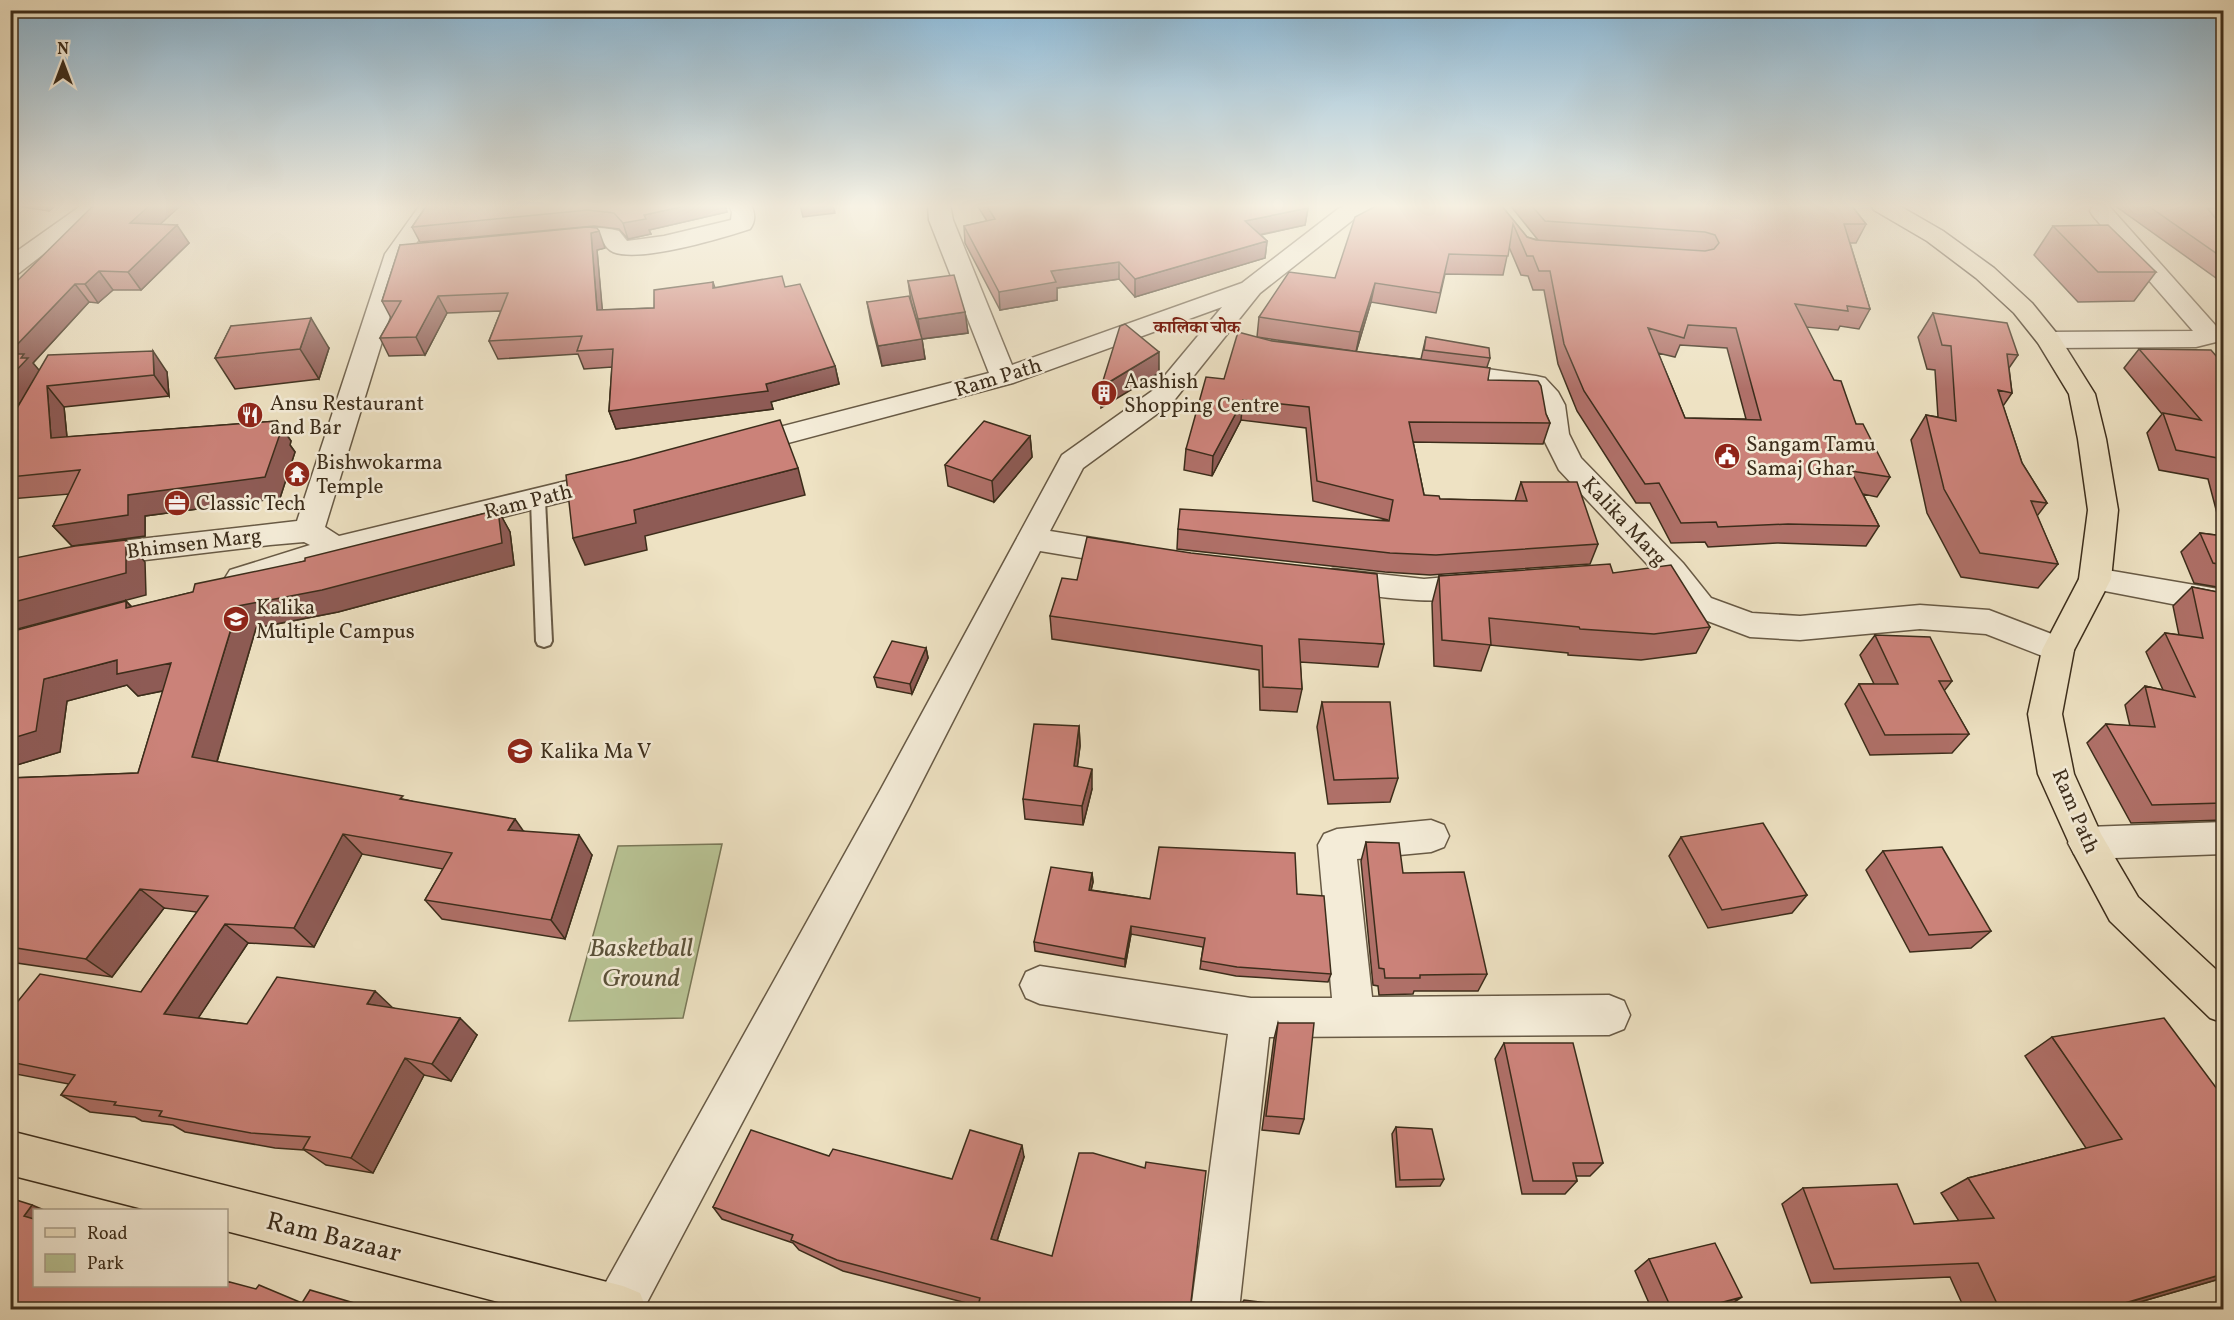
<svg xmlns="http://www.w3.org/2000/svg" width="2234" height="1320" font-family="Vollkorn,'Noto Serif Devanagari',serif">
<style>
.green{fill:#b8c394;stroke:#7a7858;stroke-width:1.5}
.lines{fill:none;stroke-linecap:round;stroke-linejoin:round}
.lane-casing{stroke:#685a45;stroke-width:4}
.street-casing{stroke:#685a45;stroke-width:3}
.primary-casing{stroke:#3c2d1b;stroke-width:3}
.lane{fill:#f4ecd8;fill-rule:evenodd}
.street{fill:#f4ecd8;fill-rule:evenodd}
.primary{fill:#eee2c3;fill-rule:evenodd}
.wall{fill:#af7068;stroke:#3c2d1b;stroke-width:1.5;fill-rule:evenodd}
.shaded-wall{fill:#8e5b55;stroke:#3c2d1b;stroke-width:1.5}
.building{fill:#cb8279;stroke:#3c2d1b;stroke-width:1.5;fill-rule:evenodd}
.labels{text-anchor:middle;stroke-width:5;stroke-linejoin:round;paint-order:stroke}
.far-neighbourhood-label{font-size:18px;font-weight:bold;fill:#7a1f14;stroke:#f4ecd8}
.street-label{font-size:21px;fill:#3c2d1b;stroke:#f4ecd8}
.poi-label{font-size:21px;fill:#3c2d1b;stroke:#f4ecd8;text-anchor:start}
.near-park-label{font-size:26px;font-style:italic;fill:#5b5239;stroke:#f4ecd8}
.near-street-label{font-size:26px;fill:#3c2d1b;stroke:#f4ecd8}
</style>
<rect width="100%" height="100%" fill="#eee2c3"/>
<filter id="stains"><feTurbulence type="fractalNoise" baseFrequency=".00333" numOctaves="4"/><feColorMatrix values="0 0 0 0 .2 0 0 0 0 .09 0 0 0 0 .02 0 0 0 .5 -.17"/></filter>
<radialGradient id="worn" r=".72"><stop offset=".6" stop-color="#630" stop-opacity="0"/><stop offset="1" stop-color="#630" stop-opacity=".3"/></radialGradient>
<path class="green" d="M722 844 683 1018 569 1021 618 846Z"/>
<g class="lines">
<defs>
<path id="lane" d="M538 495 545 500 552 641 550 645 544 647 538 645 536 641 531 500Z"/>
<path id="street" d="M82 205H107L19 273 10 275V256Z
M420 205H442L409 254 325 527 339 536 612 470 622 473 626 480 622 487 344 557 241 589 230 586 225 578 230 570 310 545 304 542 270 545 95 566 10 583V561L95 544 297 521 385 254Z
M729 205H751C755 213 756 221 750 229 722 238 640 263 613 252 609 250 606 247 604 243L556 246 548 244 544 239 548 234C570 228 597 225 619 231L627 241 664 236 731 220 732 212Z
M928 205H950L953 220 1012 365 1242 283 1338 209 1347 205H1375L1372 210 1354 219 1260 293 1172 403 1083 468 1050 531 1130 544 1141 547 1145 555 1141 563 1130 566 1040 551 908 809 643 1310H595L601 1291 882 787 1062 455 1152 391 1222 307 1013 383 743 455 733 453 729 446 733 439 989 373 929 220Z
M2099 205 2109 206 2216 326C2221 332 2221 336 2216 342L2196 347 2049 348 2040 345 2036 340 2040 335 2049 332 2193 331 2093 216 2090 211 2093 206Z
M1445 363 1536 376 1545 378 1558 392 1565 405 1569 434 1581 458 1683 563 1711 598 1752 613 1800 616 1920 605 1989 610 2070 641 2074 650 2070 659 2058 662 1986 634 1920 629 1800 640 1750 637 1689 614 1661 579 1559 470 1541 434 1537 405 1528 391 1436 377 1432 371 1436 365Z
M2095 568 2224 590V614L2084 587 2079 579 2084 571Z
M1333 569 1424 579 1481 574 1492 577 1497 585 1492 593C1441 608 1385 597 1333 591L1322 588 1317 580 1322 572Z
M1431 820 1444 825 1449 836 1444 847 1431 852 1357 859 1372 997 1609 995 1624 1001 1630 1015 1624 1029 1609 1035 1269 1037 1239 1310H1191L1228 1034 1040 1004 1026 998 1020 985 1026 972 1040 966 1251 998H1332L1318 845 1324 834 1337 829Z
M2224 822V854L2087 859 2074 854 2068 843 2074 832 2087 827Z"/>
<path id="primary" d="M1871 205H1898L1943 231 1994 268 2032 303 2058 335 2095 394 2106 439 2118 510 2111 579 2074 650 2062 714 2074 774 2101 834 2138 897 2224 977V1023L2210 1018 2110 921 2074 854 2038 774 2028 714 2042 650 2079 579 2088 510 2078 439 2069 394 2038 343 2014 313 1976 278 1927 241 1874 210Z
M10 1131 623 1286 640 1293 647 1310H529L226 1231V1210H147L10 1175Z"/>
</defs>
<use href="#lane" class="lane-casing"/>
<use href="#street" class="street-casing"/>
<use href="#primary" class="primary-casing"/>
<use href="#lane" class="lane"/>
<use href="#street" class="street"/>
<use href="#primary" class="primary"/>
</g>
<path class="wall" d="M10 205H56L49 211Z
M90 205H181L160 224 189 243 141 290H113L98 303 89 302 33 363 39 371 167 372 169 396 64 407 67 437 277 421 291 441 290 445 295 452 280 498 145 516V536L72 546 53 526 69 494 10 499V420L22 401 10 414 92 207Z
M427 205H725L727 212 649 230 651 234 628 239 619 229 594 226 420 242 412 227Z
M977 205H1307L1308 208 1305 225 1261 235 1267 241 1265 258 1135 297 1119 279 1057 288V300L1000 310 965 243 964 226 987 221Z
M1501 205 1527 237 1538 240 1510 205H1851L1866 224 1856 243H1850L1870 309 1859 329 1840 326 1838 330 1806 327 1856 424 1890 477 1877 497 1863 494 1879 526 1866 546 1777 543 1708 547 1705 542 1671 543 1650 503H1636L1577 411 1558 364 1544 290H1533L1528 276 1521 275 1509 247 1503 275 1445 274 1436 313 1371 302 1356 352 1421 359 1426 337 1490 358 1487 367 1488 380 1546 414 1550 423 1543 444 1413 442 1424 495 1440 499 1515 501 1521 482 1598 544 1590 564 1430 575 1385 572 1177 549 1178 529 1388 520 1313 501 1306 428 1241 420 1212 476 1184 470 1186 449 1224 379 1272 341 1353 351 1257 337 1259 317 1335 278ZM1680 345 1727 348 1746 419 1685 418 1658 353 1675 357Z
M2114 205H2223V224H2221L2223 227V283Z
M2053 226 2156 272 2134 301 2078 302 2034 255Z
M400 245 605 248 597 250 602 310 654 308 713 282 715 288 785 287 835 366 839 384 771 402 773 409 616 429 609 411 612 367 584 369 578 354 498 359 489 341 501 311 447 313 425 355 389 356 380 338 391 318 382 301Z
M908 281 965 312 968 333 922 339 925 359 882 366 871 323 867 302 918 325 911 301Z
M1933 313 2018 355 2009 368 2012 393 2003 406 2022 463 2047 503 2037 516 2058 564 2038 588 1961 577 1927 513 1911 440 1926 415 1938 417 1935 370 1927 369 1918 337Z
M231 326 329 348 319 379 235 389 215 358Z
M2139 349 2223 364V536L2208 479 2159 470 2147 433 2162 414 2124 368Z
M1030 436 1032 457 994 502 948 486 945 465Z
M498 510 510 532 514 565 338 612 256 628 217 762 407 800 523 831 592 855 565 939 442 919 425 900 443 869 362 854 314 947 248 943 198 1018 247 1024 393 1008 477 1035 451 1081 424 1075 373 1173 326 1165 304 1150 275 1148 185 1132 173 1125 142 1121 135 1117 90 1112 61 1095 69 1084 10 1073V1011L141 992 197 912 164 908 112 977 10 962V778L138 773 163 691 138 696 127 685 67 701 60 752 10 767 126 601 132 607 193 592 305 561Z
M2200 533 2223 536V588L2194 583 2181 552Z
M1613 573 1710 627 1696 653 1641 660 1568 655V653L1490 645 1481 671 1434 666 1432 603 1439 576Z
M2192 587 2223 593V820L2131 823 2087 743 2106 724 2130 726 2125 705 2145 686 2163 690 2146 652 2165 633 2179 635 2173 606Z
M1050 616 1384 644 1378 667 1300 662 1302 689 1297 712 1260 710 1259 670 1052 639Z
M1875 635 1952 681 1944 691 1969 734 1952 753 1870 755 1845 704 1859 684H1874L1860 655Z
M926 648 928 658 912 694 877 687 874 677Z
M1322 702 1398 778 1390 802 1328 804 1317 727Z
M1079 726 1080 746 1077 767 1092 789 1083 825 1025 819 1023 799Z
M1681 837 1807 895 1792 913 1708 928 1669 856Z
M1366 842 1403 873 1487 974 1478 991H1414L1413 994 1379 995 1378 986 1373 985 1361 861Z
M1883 851 1991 931 1971 948 1910 952 1866 870Z
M1092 873 1093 882 1091 890 1150 899 1297 894 1331 974 1328 982 1236 976 1200 969 1203 947 1131 934 1125 967 1035 951 1034 942Z
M1278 1023 1304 1119 1299 1134 1262 1130 1274 1039Z
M2052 1037 2223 1278 2112 1310H1965L1950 1277 1811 1283 1782 1204 1803 1188 1914 1224 1959 1221 1941 1193 1968 1178 2086 1148 2025 1056Z
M1504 1043 1603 1163 1590 1176H1576L1577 1181 1565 1194H1522L1495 1059Z
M1396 1127 1444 1179 1440 1186 1396 1187 1392 1134Z
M829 1156 952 1179 1024 1157 997 1241 1191 1302 978 1306 843 1271 799 1250 793 1243 722 1219 713 1207Z
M1649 1259 1725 1308 1719 1310H1652L1635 1271Z"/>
<path class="shaded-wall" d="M44 205H56L49 211Z
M150 205H181L142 241 130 223Z
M689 205H725L727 212 649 230 651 234 628 239 623 223 644 215Z
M800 205H833L835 213 803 217Z
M1308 208 1305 225 1244 238 1245 221Z
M177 225 189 243 141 290 128 272Z
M599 231 605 248 597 250 604 328 597 310 591 233Z
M1267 241 1265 258 1135 297V279Z
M1119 262V279L1057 288V300L1000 310 999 292 1051 271Z
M99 271 113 290 98 303 85 284Z
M1375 283 1371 302 1356 352 1360 332Z
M75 284 89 302 33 363 44 376 10 414V352Z
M438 296 447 313 425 355 416 337Z
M965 312 968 333 922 339 925 359 882 366 878 346 921 339 918 319Z
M311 318 329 348 319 379 300 349Z
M153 351 167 372 169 396 154 375Z
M1159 352V373L1101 408V387Z
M835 366 839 384 771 402 773 409 616 429 609 411 766 384Z
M47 386 64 407 69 459 51 438Z
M1243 400 1241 420 1212 476 1213 456Z
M277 421 291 441 290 445 295 452 280 498 145 516V536L72 546 53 526 128 495 273 432Z
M1030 436 1032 457 994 502 992 481Z
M798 468 805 495 645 536 647 550 585 565 573 538 634 510Z
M498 510 510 532 514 565 338 612 256 628 212 778 192 757 238 606Z
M126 540 145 562 146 595 10 631V603Z
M126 601 146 623 126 608Z
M926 648 928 658 912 694 910 684Z
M117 660 171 663 191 685 138 696 127 685 67 701 60 752 10 767V739L44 679Z
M1079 726 1080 746 1075 786 1074 766Z
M1092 769V789L1083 825 1082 806Z
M515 819 529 839 508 830Z
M343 834 362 854 314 947 294 928Z
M579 835 592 855 565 939 551 920Z
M1092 873 1093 882 1089 899V890Z
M140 889 164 908 112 977 86 959Z
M225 924 248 943 189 1032 164 1014Z
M1131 926V934L1125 967V959Z
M375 991 394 1009 367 1004Z
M460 1018 477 1035 451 1081 432 1064Z
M405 1058 424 1075 373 1173 351 1158Z
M1022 1145 1024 1157 994 1250 991 1239Z
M32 1205 44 1210H34V1221L24 1216Z
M2223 1274V1278L2112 1310H2103Z
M1742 1297 1725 1308 1719 1310H1693Z"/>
<path class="building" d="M94 205H150L130 223 177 225 128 272 99 271 85 284H75L10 352V288Z
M427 205H689L644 215 646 219 623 223 614 213 588 210 412 227Z
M986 205H1307L1308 208 1245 221 1267 241 1135 279 1119 262 1051 271 1056 282 999 292 964 226 995 219Z
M1378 205H1501L1527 237 1536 240 1705 251 1714 249 1719 243 1715 235 1705 232 1545 221 1531 205H1851L1866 224H1844L1870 309 1847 306 1848 311 1795 304 1834 380 1841 381 1856 424H1863L1890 477 1851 471 1879 526 1788 524 1718 527 1716 522 1681 523 1659 483 1645 484 1584 391 1564 344 1550 271H1539L1533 256H1527L1513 224 1508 256 1449 254 1440 293 1375 283 1360 332 1259 317 1289 272 1335 278 1355 217ZM1688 325 1736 328 1761 420 1685 418 1648 328 1684 338Z
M2147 205H2223V208H2207L2223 227V258Z
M2108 225 2156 272H2098L2053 226Z
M588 227 597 228 599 231 591 233 597 310 654 308V290L713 282V288L782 276 785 287 800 284 835 366 766 384 768 391 609 411 613 349 577 351 582 336 489 341 508 293 438 296 416 337 380 338 401 301H382L400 245Z
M954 275 965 312 918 319 908 281Z
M909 296 922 339 878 346 867 302Z
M1933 313 2007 323 2018 355 2007 354 2012 393 1998 390 2022 463 2047 503 2031 501 2058 564 1980 553 1944 489 1926 415 1956 421 1951 346 1942 345Z
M311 318 300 349 215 358 231 326Z
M1125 324 1159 352 1101 387 1120 326Z
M1238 332 1272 341 1490 368 1488 380 1538 381 1541 386 1546 414 1550 423 1409 422 1424 495 1439 496 1440 499 1527 501 1521 482H1577L1598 544 1436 555 1390 553 1178 529 1180 509 1389 521 1393 500 1317 481 1309 407 1243 400 1213 456 1186 449 1206 377 1224 379Z
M1426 337 1489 348 1490 358 1424 350Z
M2139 349 2211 350 2223 364V459L2176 450 2163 413 2201 420Z
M153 351 154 375 47 386 51 438 277 421 273 432 281 431 265 477 128 495V515L53 526 80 470 10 477V420L48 355Z
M10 354H24L21 358H28L10 377Z
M780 420 798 468 634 510 636 523 573 538 566 475 630 460Z
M984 421 1030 436 992 481 945 465Z
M498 510 502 543 322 590 238 606 192 757 403 796 400 799 515 819 508 830 579 835 551 920 425 900 452 853 343 834 294 928 225 924 164 1014 247 1024 277 977 375 991 367 1004 460 1018 432 1064 405 1058 351 1158 303 1149 310 1137 251 1133 159 1116 162 1111 114 1105 116 1102 61 1095 75 1075 10 1062V1011L40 974 141 992 208 896 140 889 86 959 10 947V778L138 773 171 663 117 674V660L44 679 36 731 10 739V632L126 601V608L193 592 195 584 305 561V558Z
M2200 533 2223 536V565L2213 563Z
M1087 537 1191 553 1377 574 1384 644 1299 639 1302 689 1263 687 1262 646 1050 616 1062 578 1077 580Z
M126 540V573L10 603V559L75 546Z
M1610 564 1613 573 1671 565 1710 627 1654 634 1580 629 1579 627 1489 618 1491 645 1442 640 1439 576Z
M2192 587 2223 593V803L2152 805 2106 724 2155 727 2145 686 2195 697 2165 633 2203 638Z
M1875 635 1930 637 1952 681H1939L1969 734 1885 735 1859 684H1898Z
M892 641 926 648 910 684 874 677Z
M1322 702H1390L1398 778 1334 780Z
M1034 724 1079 726 1074 766 1092 769 1082 806 1023 799Z
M1763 823 1807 895 1722 910 1681 837Z
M1366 842 1399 843 1403 873 1464 872 1487 974 1420 975V978H1385L1384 969 1379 968Z
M1159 847 1295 853 1297 894 1324 896 1331 974 1237 967 1201 961 1205 938 1131 926 1125 959 1034 942 1051 867 1092 873 1089 890 1150 899Z
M1942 847 1991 931 1929 935 1883 851Z
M2164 1018 2223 1097V1274L2108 1308 2109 1310H2000L1978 1263 1834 1269 1803 1188 1897 1184 1914 1224 1994 1218 1968 1178 2122 1139 2052 1037Z
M1278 1023H1314L1304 1119 1266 1116Z
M1504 1043H1573L1603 1163H1573L1577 1181H1533Z
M1396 1127 1432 1129 1444 1179 1400 1180Z
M751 1130 829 1156 833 1149 952 1179 970 1130 1022 1145 991 1239 1052 1256 1079 1153H1093L1145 1168 1146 1162 1206 1171 1191 1302 1242 1303 1244 1300 1291 1306V1310H977L980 1298 837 1260 791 1240 793 1235 713 1207Z
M10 1198 32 1205 24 1216 34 1219V1286H226V1281L256 1289 259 1285 302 1303 310 1290 378 1310H10Z
M1715 1243 1742 1297 1693 1310H1672L1649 1259Z
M1417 1306H1461L1462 1310H1418Z"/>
<linearGradient id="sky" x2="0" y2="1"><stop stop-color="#89b7d6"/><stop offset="0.53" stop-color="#f7f2e4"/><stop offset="1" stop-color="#f7f2e4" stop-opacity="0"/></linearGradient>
<rect width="2234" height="389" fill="url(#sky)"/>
<defs>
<symbol id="building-disc" viewBox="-11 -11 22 22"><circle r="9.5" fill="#8f2418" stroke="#f4ecd8"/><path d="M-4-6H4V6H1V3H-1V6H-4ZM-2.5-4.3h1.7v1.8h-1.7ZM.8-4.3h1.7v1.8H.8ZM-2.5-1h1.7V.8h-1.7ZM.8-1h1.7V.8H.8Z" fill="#fff"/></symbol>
<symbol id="restaurant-disc" viewBox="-11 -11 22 22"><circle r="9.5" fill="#8f2418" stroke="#f4ecd8"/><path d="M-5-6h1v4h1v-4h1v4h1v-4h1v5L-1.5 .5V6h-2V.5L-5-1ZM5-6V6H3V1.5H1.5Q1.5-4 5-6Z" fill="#fff"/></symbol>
<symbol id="civic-disc" viewBox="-11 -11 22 22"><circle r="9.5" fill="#8f2418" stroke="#f4ecd8"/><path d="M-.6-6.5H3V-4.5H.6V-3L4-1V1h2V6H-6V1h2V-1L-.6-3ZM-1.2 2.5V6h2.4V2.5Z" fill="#fff"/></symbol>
<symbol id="temple-disc" viewBox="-11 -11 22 22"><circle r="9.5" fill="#8f2418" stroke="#f4ecd8"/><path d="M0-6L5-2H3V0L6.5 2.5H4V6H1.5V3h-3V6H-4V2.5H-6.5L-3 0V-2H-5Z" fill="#fff"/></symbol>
<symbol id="office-disc" viewBox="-11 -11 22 22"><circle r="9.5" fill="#8f2418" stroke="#f4ecd8"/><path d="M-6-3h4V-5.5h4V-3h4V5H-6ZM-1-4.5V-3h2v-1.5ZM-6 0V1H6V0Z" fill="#fff"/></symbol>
<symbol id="university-disc" viewBox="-11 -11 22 22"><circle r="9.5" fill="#8f2418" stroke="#f4ecd8"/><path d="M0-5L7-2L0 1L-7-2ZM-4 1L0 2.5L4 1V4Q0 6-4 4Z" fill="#fff"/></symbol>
<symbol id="school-disc" viewBox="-11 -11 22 22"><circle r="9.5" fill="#8f2418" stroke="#f4ecd8"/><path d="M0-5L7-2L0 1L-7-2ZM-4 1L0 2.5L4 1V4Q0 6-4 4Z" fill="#fff"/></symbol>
</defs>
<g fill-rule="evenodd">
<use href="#building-disc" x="1089" y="378" width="30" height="30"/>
<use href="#restaurant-disc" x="235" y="400" width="30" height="30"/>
<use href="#civic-disc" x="1712" y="441" width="30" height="30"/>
<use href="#temple-disc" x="282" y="459" width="30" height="30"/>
<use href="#office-disc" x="162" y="488" width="30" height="30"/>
<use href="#university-disc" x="221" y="604" width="30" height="30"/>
<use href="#school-disc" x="505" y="736" width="30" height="30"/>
</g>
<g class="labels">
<g class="far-neighbourhood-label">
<text x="1197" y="333">कालिका चोक</text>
</g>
<g class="street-label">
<text transform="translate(998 377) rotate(-17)" y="7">Ram Path</text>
<text transform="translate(528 501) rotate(-14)" y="7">Ram Path</text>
<text transform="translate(1625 521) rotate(47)" y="7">Kalika Marg</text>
<text transform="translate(194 543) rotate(-7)" y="7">Bhimsen Marg</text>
<text transform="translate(2076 811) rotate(67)" y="7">Ram Path</text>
</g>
<g class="poi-label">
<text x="1124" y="388">Aashish<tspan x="1124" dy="24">Shopping Centre</tspan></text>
<text x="270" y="410">Ansu Restaurant<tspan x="270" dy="24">and Bar</tspan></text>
<text x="1746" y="451">Sangam Tamu<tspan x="1746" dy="24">Samaj Ghar</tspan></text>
<text x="316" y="469">Bishwokarma<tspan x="316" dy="24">Temple</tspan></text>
<text x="196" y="510">Classic Tech</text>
<text x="256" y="614">Kalika<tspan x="256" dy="24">Multiple Campus</tspan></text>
<text x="540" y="758">Kalika Ma V</text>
</g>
<g class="near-park-label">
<text x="641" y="956">Basketball<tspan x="641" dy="30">Ground</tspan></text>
</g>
<g class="near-street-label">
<text transform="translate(334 1236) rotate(14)" y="9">Ram Bazaar</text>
</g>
</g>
<rect width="2234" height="1320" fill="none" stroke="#eee2c3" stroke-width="36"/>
<rect x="12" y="12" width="2210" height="1296" fill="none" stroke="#3c2d1b" stroke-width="3"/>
<rect x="18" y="18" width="2198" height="1284" fill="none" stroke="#3c2d1b" stroke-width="1.5"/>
<rect x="33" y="1209" width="195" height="78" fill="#f4ecd8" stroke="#aaa08c" stroke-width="1.5"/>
<rect x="45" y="1228" width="30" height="9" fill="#eee2c3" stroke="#aaa08c" stroke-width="1.5"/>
<text x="87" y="1239" font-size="18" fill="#3c2d1b">Road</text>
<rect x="45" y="1254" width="30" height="18" fill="#b8c394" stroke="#aaa08c" stroke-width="1.5"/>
<text x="87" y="1269" font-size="18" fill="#3c2d1b">Park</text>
<g transform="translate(63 63)" stroke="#f4ecd8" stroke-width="4.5" paint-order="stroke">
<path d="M0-4.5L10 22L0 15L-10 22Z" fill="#3c2d1b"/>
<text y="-9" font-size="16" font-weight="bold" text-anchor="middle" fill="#3c2d1b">N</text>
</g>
<rect width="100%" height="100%" filter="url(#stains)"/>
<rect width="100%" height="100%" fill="url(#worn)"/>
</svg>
